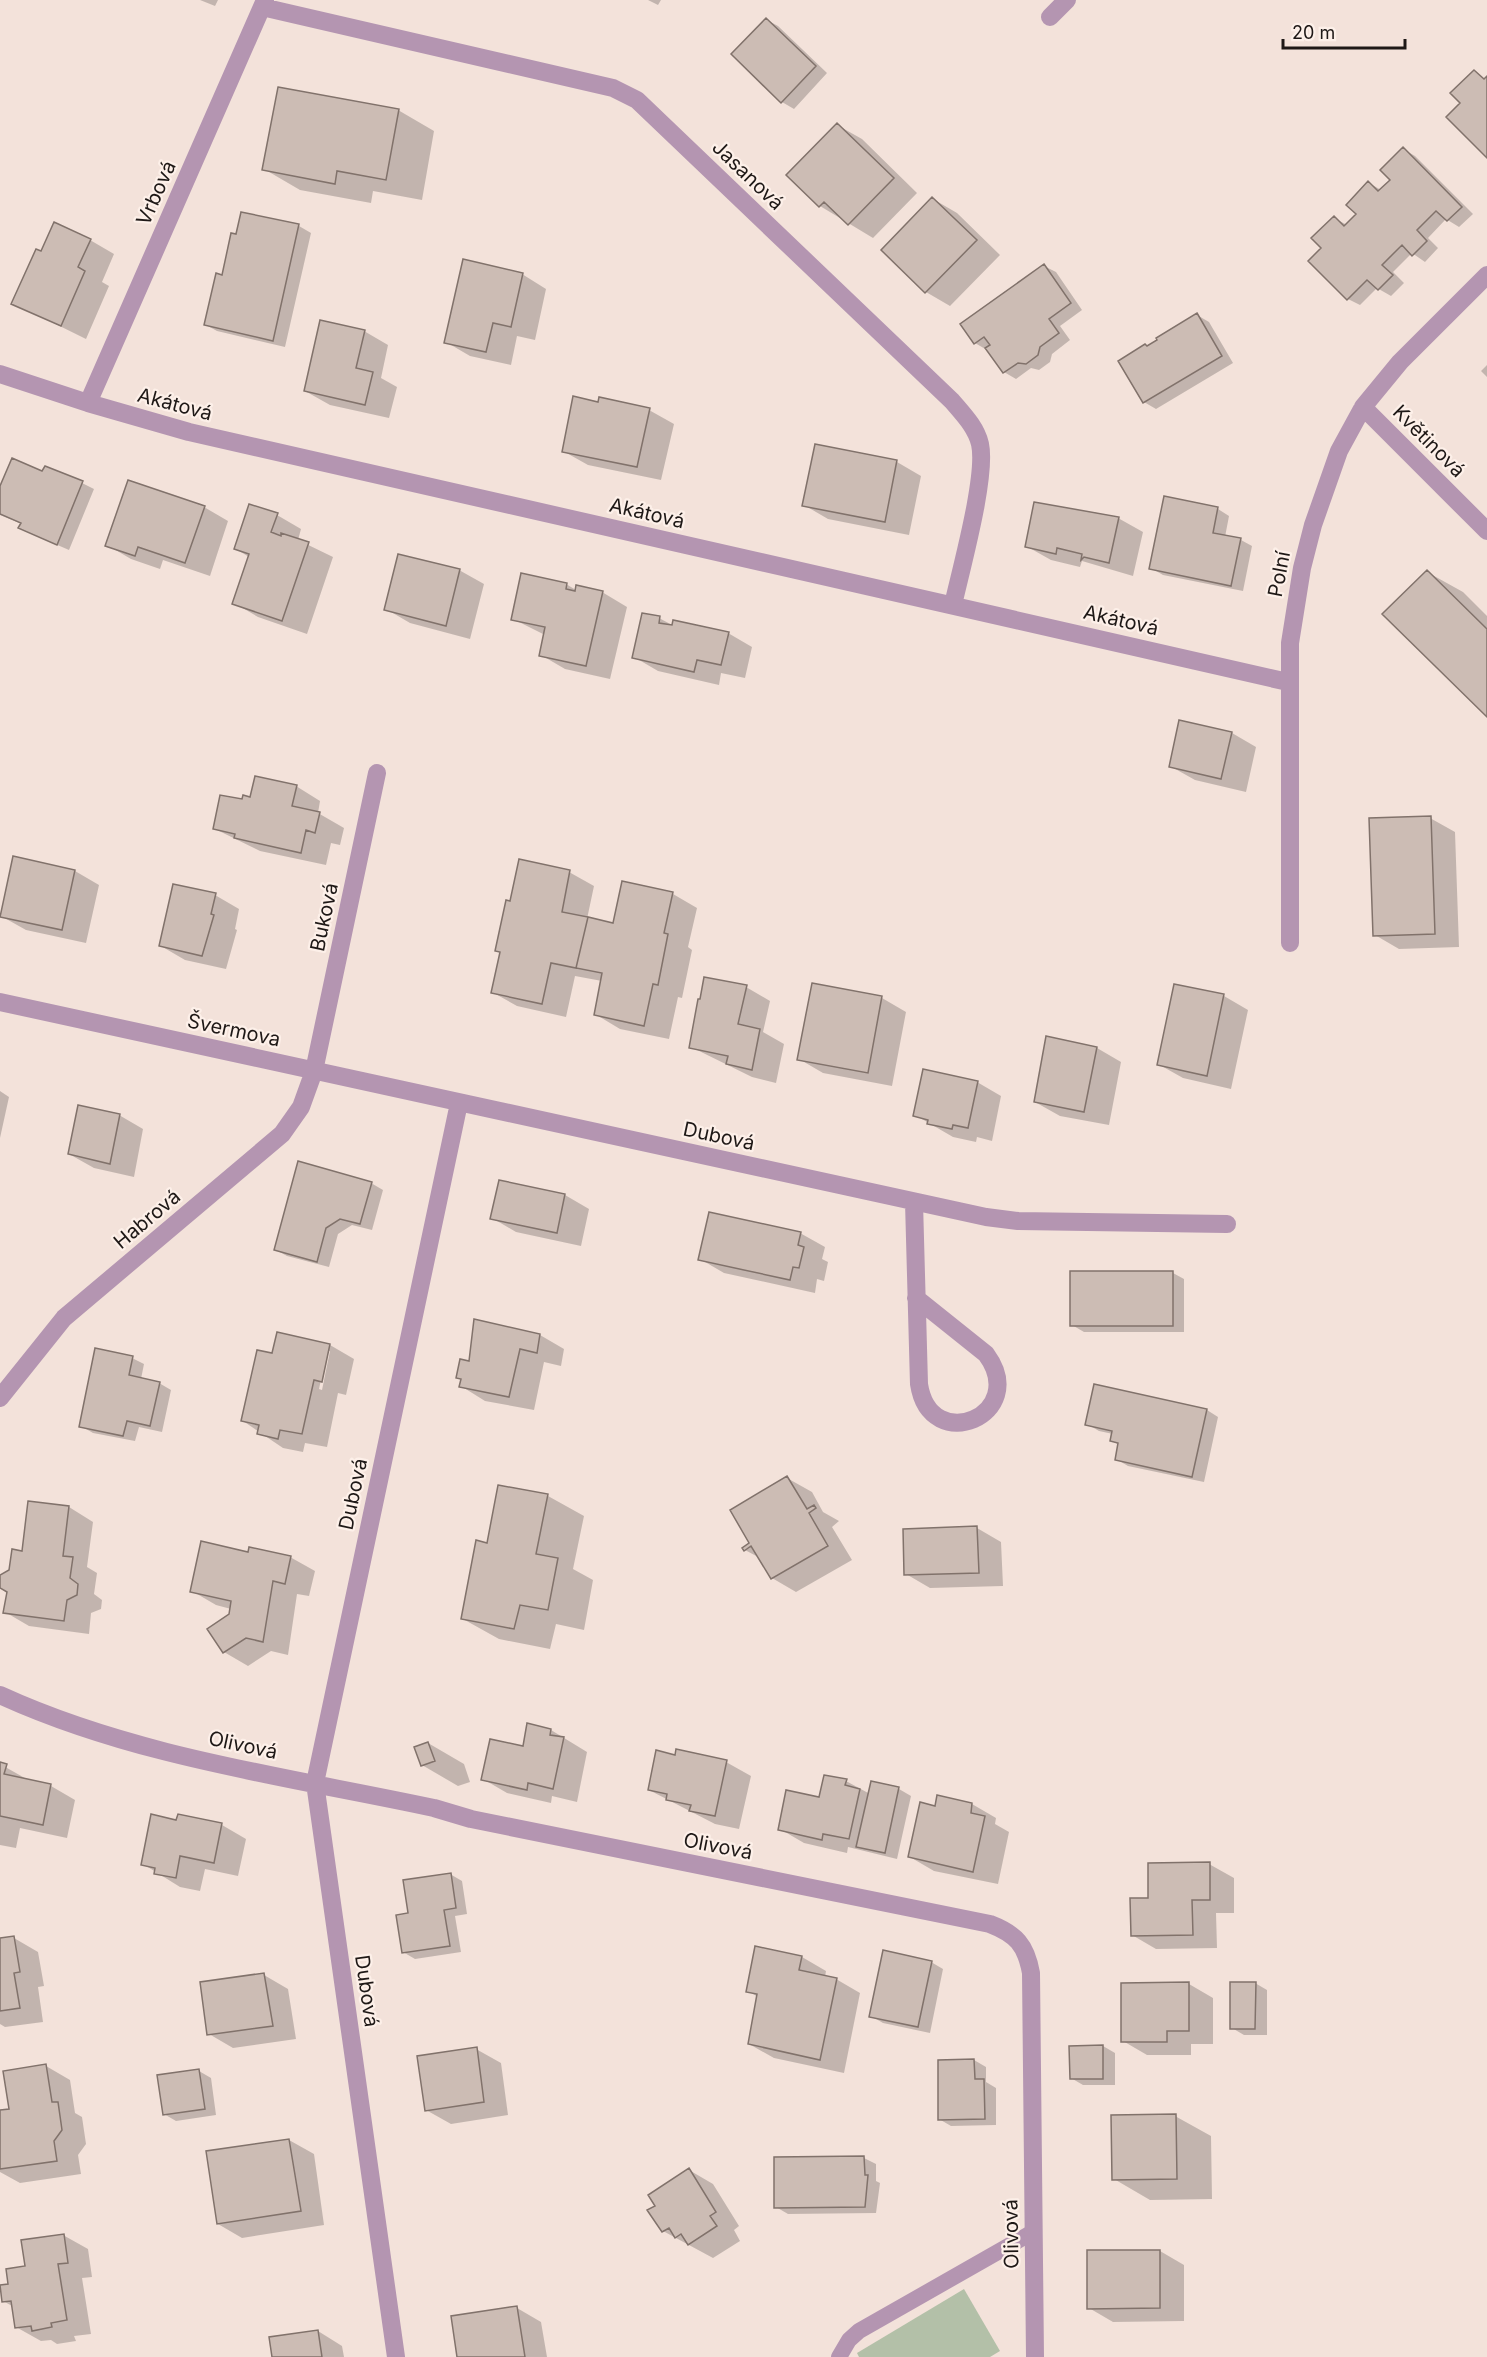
<svg xmlns="http://www.w3.org/2000/svg" width="1487" height="2357" font-family="Inter,sans-serif">
<style>
.green{fill:#b3c0a8}
.shadow{fill:#0003;fill-rule:evenodd}
.building{fill:#ccbcb4;stroke:#81726b;stroke-width:1.5}
.lines{fill:none;stroke-linecap:round;stroke-linejoin:round}
.lane{stroke:#b495b1;stroke-width:16}
.street{stroke:#b495b1;stroke-width:18}
.labels{text-anchor:middle;stroke-width:4.5;stroke-linejoin:round;paint-order:stroke}
.street-label{font-size:20px;fill:#1e1816;stroke:#fdf0e9}
</style>
<rect width="100%" height="100%" fill="#f3e2da"/>
<path class="green" d="M964 2289 1000 2351 990 2357H859L857 2353Z"/>
<path class="shadow" d="M200 0H218L215 6Z
M648 0H661L658 5Z
M767 20 778 26 827 73 794 109 782 102Z
M398 110 434 131 422 200 373 191 371 203 300 190 264 169Z
M837 125 862 139 917 193 873 238 820 206 788 175Z
M1403 149 1415 156 1473 214 1459 227 1446 219 1428 238 1438 248 1425 262 1412 253 1393 272 1404 283 1391 296 1377 288 1360 305 1348 299 1323 248 1334 218 1347 225 1358 214 1369 183 1381 190 1392 180Z
M933 199 957 213 1000 255 950 306 926 292 883 250Z
M242 213 299 226 311 233 285 347 217 331 206 325Z
M90 240 114 254 102 282 109 286 86 339 13 303 42 253Z
M1044 266 1056 272 1082 310 1060 326 1070 340 1052 354 1050 362 1039 370 1031 368 1016 379 1004 372 987 350 975 343Z
M522 274 546 289 535 340 517 336 511 365 470 356 446 342Z
M1197 315 1209 322 1233 363 1156 409 1144 402 1148 347Z
M364 331 388 345 381 378 397 387 389 418 330 405 305 391Z
M1487 365V377L1481 371Z
M649 410 674 424 661 480 588 465 563 451Z
M816 446 897 462 921 476 909 535 828 519 804 505Z
M43 473 82 483 94 489 69 550 32 534 20 528 22 524 0 515V490Z
M204 507 228 521 210 576 163 560 160 569 131 559 107 545Z
M1218 509 1229 516 1225 537 1241 540 1252 546 1243 591 1163 575 1151 568Z
M1093 512 1118 518 1143 532 1133 576 1082 561 1080 567 1051 560 1026 546 1093 516Z
M277 515 301 529 298 540 333 557 307 634 258 617 234 603 249 557 236 549Z
M459 570 484 584 470 639 410 623 386 609Z
M1427 572 1463 592 1487 616V715Z
M566 584 576 590 602 592 627 607 610 679 565 669 541 655 545 635 513 619Z
M659 618 674 626 728 633 752 647 745 678 721 673 719 685 658 671 634 657Z
M1232 733 1256 747 1246 792 1195 780 1170 766Z
M296 786 320 801 318 813 344 828 340 845 331 843 326 865 260 851 215 829 251 798Z
M1430 818 1455 832 1459 947 1399 949 1375 935Z
M14 858 75 871 99 885 86 943 26 930 1 916Z
M569 872 594 886 587 919 614 925 673 894 697 908 688 947 692 950 682 998 678 997 669 1039 620 1029 595 1014 602 981 575 976 566 1017 517 1006 492 992 511 902Z
M215 895 239 909 235 929 237 930 226 969 185 960 161 946Z
M813 985 882 998 906 1012 892 1086 823 1073 799 1059Z
M746 987 770 1001 763 1032 784 1044 776 1083 752 1077 691 1047Z
M1224 996 1248 1010 1231 1089 1183 1078 1158 1064Z
M1048 1038 1097 1048 1121 1062 1109 1125 1060 1116 1035 1102Z
M977 1082 1001 1096 992 1141 977 1137 976 1142 953 1137 915 1115Z
M0 1091 9 1097 0 1138Z
M119 1115 143 1129 134 1177 94 1168 69 1154Z
M500 1181 565 1195 589 1209 581 1246 516 1232 492 1218Z
M371 1183 383 1190 372 1230 352 1225 338 1234 329 1267 287 1256 276 1250Z
M800 1233 825 1247 822 1259 828 1262 824 1281 817 1279 815 1293 724 1273 700 1259Z
M1173 1273 1184 1279V1332H1084L1072 1325Z
M475 1321 540 1335 564 1349 561 1366 544 1362 534 1410 485 1401 461 1386 462 1380 458 1377 470 1363Z
M330 1345 354 1359 346 1395 338 1393 327 1447 305 1443 303 1452 283 1448 243 1421 274 1355ZM327 1351H330L322 1390 319 1389Z
M132 1358 144 1364 141 1379 159 1383 171 1390 162 1432 139 1427 135 1441 93 1433 81 1426Z
M1207 1410 1218 1417 1204 1482 1128 1466 1116 1459 1119 1445 1111 1440 1113 1434 1099 1431 1087 1424Z
M787 1478 812 1492 823 1512 839 1521 832 1527 852 1560 796 1592 772 1578 760 1558 745 1550 751 1544Z
M548 1496 584 1516 573 1569 593 1580 584 1630 556 1624 550 1649 499 1639 463 1619 489 1544Z
M29 1503 69 1507 93 1522 87 1567 97 1573 94 1594 102 1600 101 1609 91 1613 89 1634 29 1626 5 1612 8 1592 0 1585 23 1552Z
M977 1528 1001 1542 1003 1586 930 1588 906 1574Z
M249 1554 290 1557 315 1571 309 1596 297 1594 288 1655 271 1651 248 1666 224 1652 231 1609 216 1605 192 1591Z
M551 1730 587 1752 577 1802 552 1796 551 1803 507 1793 483 1779Z
M428 1743 464 1764 470 1782 458 1786 422 1765Z
M677 1756 726 1762 751 1776 739 1829 715 1824 649 1790Z
M0 1764 30 1781 51 1786 75 1800 67 1838 20 1828 16 1848 0 1845Z
M846 1781 870 1794 872 1783 899 1789 911 1796 897 1859 848 1847 847 1853 804 1843 780 1829Z
M938 1797 972 1804 996 1818 995 1824 1009 1832 998 1884 934 1871 910 1857 936 1808Z
M178 1821 222 1825 246 1839 238 1876 205 1869 200 1891 180 1887 143 1864Z
M1209 1864 1234 1878V1913H1216L1217 1948 1156 1949 1132 1935 1150 1899Z
M450 1874 462 1881 467 1914 455 1916 461 1952 415 1959 403 1952Z
M14 1938 38 1952 44 1986 38 1987 43 2022 5 2027 0 2024V1940Z
M757 1948 802 1957 826 1971 825 1977 836 1979 860 1993 844 2073 774 2058 749 2044 758 1997 748 1991Z
M931 1962 943 1969 930 2033 883 2023 871 2016Z
M264 1975 288 1989 296 2039 233 2048 209 2034Z
M1255 1983 1267 1990V2035H1244L1232 2028Z
M1189 1984 1213 1998V2044H1191V2055H1147L1123 2041Z
M1103 2046 1115 2053V2085H1083L1071 2078Z
M476 2049 501 2063 508 2115 451 2124 426 2110Z
M974 2060 986 2067V2082L996 2088V2125L951 2126 939 2119Z
M46 2066 70 2080 75 2113 82 2117 86 2144 78 2155 81 2174 20 2183 0 2172V2112L11 2110Z
M199 2071 211 2078 216 2115 176 2121 164 2114Z
M1175 2116 1211 2136 1212 2199 1150 2200 1114 2179Z
M289 2140 314 2154 324 2225 242 2238 218 2224 207 2152Z
M864 2158 876 2164V2181L880 2183 876 2213 788 2214 776 2207Z
M689 2170 713 2184 739 2226 734 2230 740 2241 713 2258 663 2231 657 2206Z
M63 2235 88 2249 92 2277 82 2278 91 2334 74 2336 76 2341 57 2344 51 2340 41 2341 16 2327 14 2307 3 2301 10 2285Z
M1160 2251 1184 2265V2321L1113 2322 1089 2308Z
M517 2308 541 2322 547 2357H458Z
M318 2331 342 2346 344 2357H273Z"/>
<path class="building" d="M766 18 816 66 781 103 731 54Z
M1474 70 1484 79 1487 76V158L1446 117 1460 103 1450 93Z
M278 87 399 109 386 180 337 171 335 184 262 170Z
M837 123 894 178 848 225 824 202 819 207 786 175Z
M1403 147 1462 207 1447 221 1436 211 1417 230 1427 241 1412 256 1402 245 1382 265 1393 275 1378 290 1367 280 1347 300 1308 261 1321 248 1311 238 1334 216 1344 226 1356 214 1346 205 1368 181 1378 191 1390 180 1380 170Z
M932 197 977 240 925 293 881 250Z
M241 212 299 224 273 341 204 325 216 273 222 275 231 233 236 234Z
M54 222 91 239 78 267 85 271 61 326 11 304 36 249 41 251Z
M463 259 523 273 511 327 493 323 486 352 444 343Z
M1044 264 1071 303 1049 319 1059 333 1040 347 1038 355 1026 364 1018 363 1003 373 985 348 990 345 984 337 974 344 960 324Z
M1197 313 1222 356 1143 403 1118 361 1145 344 1147 346 1157 340 1156 338Z
M320 320 365 330 356 368 373 372 365 405 304 391Z
M573 396 598 402 599 397 650 408 637 467 562 452Z
M815 444 897 460 885 522 802 506Z
M12 458 42 471 45 466 83 481 57 545 18 528 21 523 0 514V486Z
M128 480 205 506 185 563 138 547 135 556 105 546Z
M1164 496 1218 507 1213 533 1241 538 1231 586 1149 569Z
M1034 502 1119 517 1109 563 1084 557 1081 560 1082 554 1057 548 1056 554 1025 547Z
M249 504 278 513 271 532 281 536V533L309 542 282 621 232 604 249 554 234 549Z
M398 554 460 569 446 626 384 610Z
M1427 570 1487 629V717L1382 614Z
M521 573 567 583 566 589 575 591 576 585 603 591 586 666 539 656 545 627 511 620Z
M642 613 660 616 659 623 672 625 673 620 729 632 721 665 697 660 694 672 632 658Z
M1179 720 1232 732 1221 779 1169 767Z
M255 776 297 785 292 806 320 812 315 833 306 830 301 853 234 838 235 834 213 829 220 795 242 799 243 795 250 797Z
M1431 816 1435 934 1373 936 1369 818Z
M13 856 75 870 62 930 0 917Z
M519 859 570 870 562 912 588 917 576 968 551 963 542 1004 491 993 500 952 495 951 506 900 510 901Z
M622 881 673 892 664 933 668 934 658 985 653 984 644 1026 594 1015 602 973 576 968 588 917 613 923Z
M173 884 216 893 211 914 214 915 202 956 159 946Z
M704 977 747 985 738 1024 760 1029 752 1070 726 1064 728 1056 689 1048 698 999H700Z
M812 983 882 996 868 1073 797 1060Z
M1174 984 1224 994 1207 1076 1157 1065Z
M1046 1036 1097 1047 1084 1112 1034 1102Z
M923 1069 978 1081 968 1128 953 1125 952 1129 927 1124 928 1120 913 1116Z
M78 1105 120 1114 110 1164 68 1154Z
M298 1161 372 1182 360 1224 340 1219 326 1228 317 1262 274 1250Z
M499 1180 565 1194 557 1233 490 1219Z
M709 1212 801 1232 798 1245 804 1247 799 1268 793 1267 790 1280 698 1260Z
M1070 1271H1173V1326H1070Z
M474 1319 540 1334 537 1353 520 1349 509 1397 459 1387 461 1379 456 1378 460 1359 469 1361Z
M277 1332 330 1344 322 1382 314 1380 302 1434 280 1430 278 1439 257 1434 259 1425 241 1421 257 1350 272 1353Z
M95 1348 133 1356 129 1375 160 1382 150 1426 127 1421 123 1436 79 1427Z
M1094 1384 1207 1409 1192 1477 1115 1460 1118 1443 1110 1441 1112 1431 1085 1425Z
M787 1476 807 1509 814 1505 816 1508 809 1513 828 1546 771 1579 751 1546 744 1551 742 1548 749 1543 730 1510Z
M498 1485 548 1494 536 1554 558 1558 548 1610 520 1605 514 1629 461 1619 476 1540 487 1543Z
M28 1501 69 1506 63 1556 73 1557 70 1578 78 1584 77 1595 67 1600 64 1621 3 1613 7 1592 0 1588V1575L9 1570 12 1549 22 1551Z
M977 1526 979 1573 904 1575 903 1529Z
M201 1541 248 1552 249 1547 291 1556 285 1584 273 1581 263 1642 246 1638 223 1653 207 1629 229 1614 231 1601 190 1592Z
M527 1723 551 1729 550 1735 564 1737 553 1789 528 1783 527 1790 481 1780 490 1739 523 1746Z
M428 1742 435 1761 421 1766 414 1747Z
M676 1749 727 1760 715 1816 689 1811 691 1805 666 1800 667 1794 648 1790 656 1750 675 1755Z
M0 1762 7 1764 4 1774 51 1784 43 1825 0 1816Z
M824 1775 847 1779 845 1785 860 1789 849 1839 823 1834 822 1840 778 1830 786 1790 819 1797Z
M871 1781 899 1787 885 1853 856 1847Z
M937 1795 972 1803 971 1813 985 1816 973 1872 908 1857 920 1802 935 1806Z
M151 1814 176 1820 178 1814 222 1823 214 1863 180 1856 176 1878 154 1874 155 1868 141 1865Z
M1210 1862V1900H1192L1193 1935 1131 1936 1130 1898H1148V1863Z
M451 1873 456 1908 444 1910 450 1946 402 1953 396 1915 408 1913 403 1880Z
M14 1936 20 1972 14 1973 20 2008 0 2011V1938Z
M755 1946 802 1956 799 1970 837 1978 820 2060 748 2044 757 1994 746 1992Z
M883 1950 932 1961 918 2027 869 2017Z
M264 1973 273 2026 207 2035 200 1982Z
M1189 1982V2031H1167V2042H1121V1983Z
M1230 1982H1256L1255 2029H1230Z
M1103 2045V2079H1070L1069 2046Z
M477 2047 484 2102 425 2111 417 2056Z
M974 2059 975 2079H984L985 2119 938 2120V2060Z
M46 2064 52 2102H58L62 2130 54 2141 57 2161 0 2169V2110L9 2109 3 2071Z
M199 2069 205 2109 163 2115 157 2075Z
M1176 2114 1177 2179 1112 2180 1111 2115Z
M289 2139 301 2211 217 2224 206 2151Z
M864 2156 865 2175H868L865 2207 774 2208V2157Z
M689 2168 716 2212 710 2216 717 2226 688 2245 681 2234 675 2238 669 2228 662 2232 647 2210 655 2206 648 2195Z
M64 2234 68 2263 58 2264 67 2320 51 2323 52 2327 32 2331 31 2326 15 2328 11 2301 2 2302 0 2285 8 2284 6 2269 25 2266 21 2240Z
M1087 2250H1160V2308L1087 2309Z
M517 2306 525 2357H457L451 2316Z
M318 2330 322 2357H272L269 2337Z"/>
<g class="lines">
<path class="lane" d="M839 2357 849 2340 859 2331 1033 2232"/>
<path class="street" d="M262 7 613 88 637 100 952 401C963 414 976 427 980 444 987 476 961 569 953 605
M1050 17 1067 0
M0 374 88 403 189 432 1288 682
M88 403 265 0
M1363 407 1487 531
M1290 943V643L1302 568 1313 525 1339 451 1363 407 1400 362 1487 275
M0 1002 986 1217 1018 1221 1227 1224
M914 1202 919 1384C930 1457 1031 1415 986 1354L916 1298
M0 1398 64 1318 282 1134 301 1107 314 1071 377 773
M0 1695C135 1757 289 1777 434 1808L471 1819 990 1924C1016 1934 1026 1945 1031 1973L1035 2357
M396 2357 315 1783 459 1103"/>
</g>
<g class="labels">
<g class="street-label">
<text transform="translate(748 175) rotate(44)" y="7">Jasanová</text>
<text transform="translate(156 193) rotate(-66)" y="7">Vrbová</text>
<text transform="translate(175 404) rotate(15)" y="7">Akátová</text>
<text transform="translate(1429 441) rotate(45)" y="7">Květinová</text>
<text transform="translate(647 513) rotate(13)" y="7">Akátová</text>
<text transform="translate(1279 574) rotate(-79)" y="7">Polní</text>
<text transform="translate(1121 620) rotate(13)" y="7">Akátová</text>
<text transform="translate(324 917) rotate(-78)" y="7">Buková</text>
<text transform="translate(234 1030) rotate(12)" y="7">Švermova</text>
<text transform="translate(719 1136) rotate(12)" y="7">Dubová</text>
<text transform="translate(147 1219) rotate(-40)" y="7">Habrová</text>
<text transform="translate(353 1494) rotate(-78)" y="7">Dubová</text>
<text transform="translate(243 1745) rotate(12)" y="7">Olivová</text>
<text transform="translate(718 1846) rotate(11)" y="7">Olivová</text>
<text transform="translate(367 1991) rotate(82)" y="7">Dubová</text>
<text transform="translate(1011 2234) rotate(-91)" y="7">Olivová</text>
</g>
</g>
<path d="M1283 39v9h122v-9" fill="none" stroke="#1e1816" stroke-width="3"/>
<text x="1292" y="39" font-size="18" fill="#1e1816" stroke="#fdf0e9" stroke-width="4.5" paint-order="stroke">20 m</text>
</svg>
